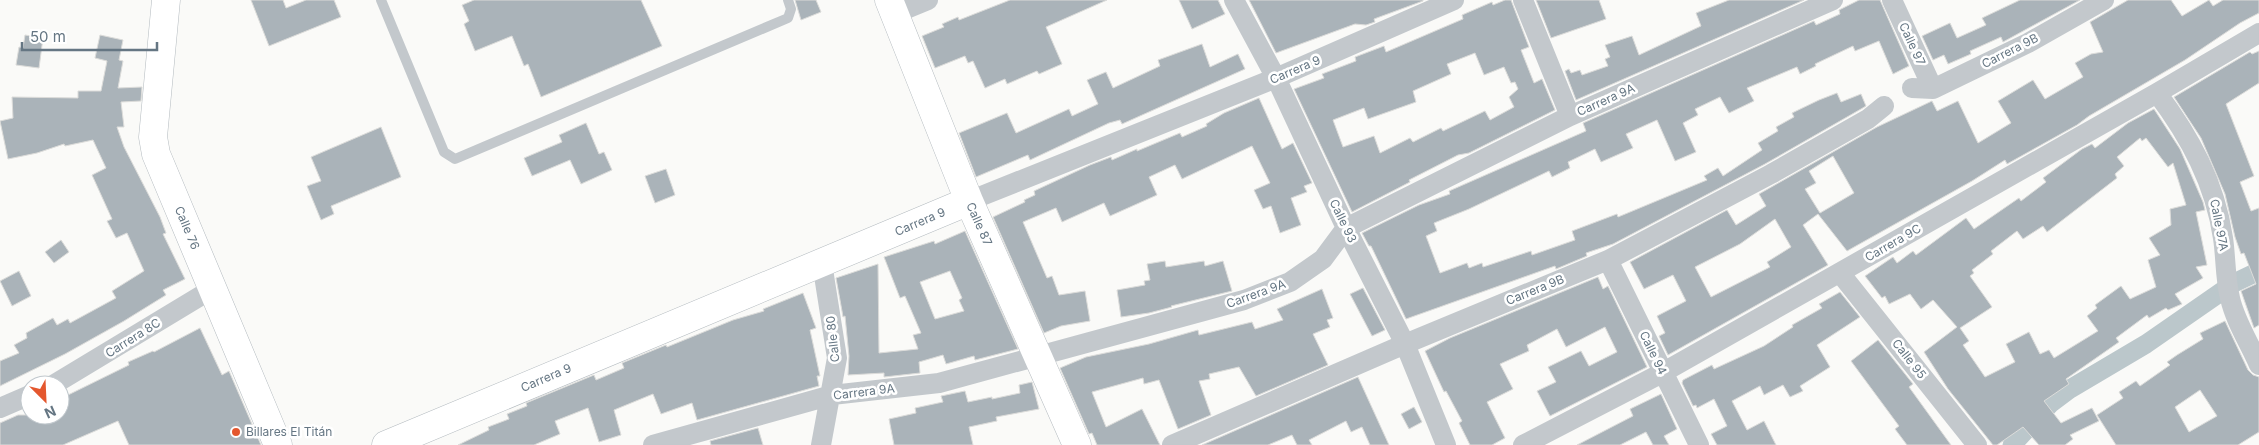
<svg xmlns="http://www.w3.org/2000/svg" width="2259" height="445" font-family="Inter,sans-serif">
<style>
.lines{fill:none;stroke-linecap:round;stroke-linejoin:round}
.canal{stroke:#bbc7cb;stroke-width:19}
.building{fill:#aab3b9;stroke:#dcdcda;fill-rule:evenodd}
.secondary-casing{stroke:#b3babf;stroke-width:29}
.lane{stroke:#c3c8cc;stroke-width:10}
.street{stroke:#c3c8cc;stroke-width:20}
.secondary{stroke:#fff;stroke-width:28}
.poi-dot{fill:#e4572e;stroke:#fff;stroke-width:2}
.labels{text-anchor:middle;stroke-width:5;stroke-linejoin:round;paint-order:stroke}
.street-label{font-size:12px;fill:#657683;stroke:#fff}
.poi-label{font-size:12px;fill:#657683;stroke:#fff;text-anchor:start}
</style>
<rect width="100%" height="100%" fill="#fafaf8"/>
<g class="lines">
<path class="canal" d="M2012 445 2050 404 2070 389 2146 344 2234 283 2259 271"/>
</g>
<path class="building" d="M251 0H283L286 8 306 0H334L341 17 269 46Z
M474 0H641L662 46 541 97 528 64 524 66 512 36 475 51 464 24 469 21 462 5Z
M795 0H816L821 12 801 20Z
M1010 0H1107L1046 27 1062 64 1039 74 1037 71 1007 84 1005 79 985 88 973 61 968 63 965 56 935 68 922 36 944 27 942 24 958 17 959 20Z
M1179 0H1218L1225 14 1192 29Z
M1249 0H1423V1L1374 19 1375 22 1366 25 1355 24 1276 53Z
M1505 0H1511L1529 47 1521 50 1534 83 1542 79 1555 110 1469 153 1458 155 1409 180 1410 182 1352 212 1294 89 1324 78 1322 74 1356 61 1355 57 1384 46 1386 52 1463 19 1462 15 1492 2 1493 5ZM1475 53 1484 75 1504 67 1511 83 1515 82 1518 89 1509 97 1514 107 1490 120 1485 111 1443 131 1441 128 1413 142 1410 138 1380 153 1374 136 1343 147 1333 120 1364 108 1368 119 1416 102 1413 91 1451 74 1447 64Z
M1536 0H1599L1606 19 1551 38Z
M1729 0H1804L1576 100 1565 71 1569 69 1571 73 1580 70 1582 75 1608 66 1605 59 1610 57 1605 45 1632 36 1639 55 1701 26 1696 13Z
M1859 0H1880L1909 66 1893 74 1879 41 1855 51 1853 46 1815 64 1816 66 1800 74 1797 67 1747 88 1754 101 1729 113 1720 97 1695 109 1698 115 1683 123 1696 152 1675 161 1657 120 1626 134 1633 148 1601 162 1595 149 1568 162 1570 168 1552 177 1549 171 1469 209 1434 223 1437 231 1426 236 1440 273 1467 263 1469 268 1482 263 1483 267 1531 251 1532 255 1575 240 1572 231 1617 214 1618 217 1707 180 1704 176 1718 168 1723 176 1762 150 1758 143 1778 131 1776 127 1794 117 1792 113 1819 100 1837 93 1841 102 1861 94 1866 106 1861 109 1765 164 1613 244 1586 253 1587 256 1556 269 1555 266 1406 319 1371 246H1369L1362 233 1419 205 1450 194 1449 191 1586 131 1583 123 1814 21 1816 25 1840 14 1839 10Z
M2020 0H2080L2003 42 2001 37 1970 51 1971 54 1948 64 1944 55 1933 60 1922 36 1950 23 1957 38 1986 25 1982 18Z
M2128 0H2171L2182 16 2209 0 2213 6 2223 0H2259V13L2240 23 2185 60 2089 116 2077 125 2007 164 2005 160 1972 181 1847 251 1818 214 1803 225 1828 265 1668 355 1659 336 1665 333 1657 316 1686 301 1673 275 1644 289 1630 262 1727 210 1736 225 1766 206 1759 194 1877 127 1932 101 1937 111 1958 101 1978 143 2011 123 1998 101 2033 80 2045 99 2083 77 2075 63 2091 54 2103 52 2090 22ZM1833 156 1854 193 1820 213 1805 189 1816 183 1809 171ZM1775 219 1791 247 1767 262 1770 267 1711 297 1695 267 1740 244Z
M25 35 43 38 39 68 16 65 19 47 23 48Z
M100 35 123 40 119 60 123 61 118 88 142 87 141 101 121 102 124 127H117L124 147 160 217 166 233 163 234 185 279 163 290 166 295 124 321 65 354 0 386V361L19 353 14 345 27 338 26 333 53 318 57 325 68 319 70 323 116 298 112 291 144 271 127 233 116 238 107 221 112 219 92 175 106 168 93 140 65 146 64 144 37 153 8 159 0 121 13 118 12 97 78 98V91H101L107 61 95 58Z
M1202 44 1210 67 1238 54 1245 69 1122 124 1120 120 1109 123 1030 160 1028 155 976 177 959 133 1007 113 1016 133 1069 109 1072 116 1098 104 1087 80 1106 72 1113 88 1160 66 1158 60Z
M2259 51V83L2226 104 2254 176 2240 182 2251 211 2259 208V325L2254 328 2241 291 2256 284 2244 253 2241 254 2235 237 2225 194 2201 138 2174 97 2250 52 2252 54Z
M1259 98 1282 149 1293 143 1312 183 1304 186 1307 192 1291 198 1301 225 1280 233 1271 206 1263 209 1254 190 1270 183 1252 146 1182 179 1175 165 1149 177 1157 195 1110 216 1104 203 1062 222 1056 208 1023 222 1047 278 1052 276 1059 295 1085 291 1090 321 1061 326 1044 333 993 217 1025 202 1024 200 1035 195 1034 191 1090 165 1111 157 1112 160 1137 149V151L1180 133 1182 137 1207 126 1206 124 1224 113Z
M2154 109 2180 149 2203 202 2205 210 2196 212 2207 265 2196 267 2203 278 2175 294 2182 304 2168 310 2166 308 2149 318 2147 315 2116 338 2119 342 2066 379 2069 384 2044 401 2061 423 2092 408 2099 421 2070 435 2073 439 2065 445H2039L2023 427 1997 445H1993L1948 389 1924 352 1957 327 1933 300 1921 309 1910 294 1889 304 1885 296 1882 298 1865 276 1893 257 1897 263 1913 251 1916 255 1966 218 1974 229 2019 198 2021 201 2046 182 2043 178 2082 149 2092 144 2095 148 2128 123ZM2140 138 2142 141 2146 138 2168 167 2173 163 2186 205 2170 209 2171 225 2149 238 2160 255 2148 260 2156 287 2130 299 2121 286 2095 305 2097 308 2087 316 2098 331 2054 358 2049 350 2040 354 2029 332 2006 344 2015 362 1985 377 1963 345 1969 341 1960 328 1992 307 1970 276 1974 273 1972 270 1993 254 1991 251 2017 231 2023 239 2043 226 2047 232 2117 178 2115 174 2124 166 2117 157Z
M586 123 599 154 604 152 612 170 581 184 570 160 532 176 524 158 562 142 559 135Z
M381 127 401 177 331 206 334 214 321 220 307 186 321 181 311 157Z
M666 169 675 195 655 203 645 176Z
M965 231 1018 349 975 360 974 356 946 364 943 355 919 362 920 373 884 377V373L848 375 849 356 845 316 843 317 842 311 836 278 878 264 879 353 918 349 913 335 921 333 905 296 900 298 884 257 934 241 935 244ZM950 271 962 298 959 300 964 311 935 319 920 282Z
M61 240 69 252 54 263 45 252Z
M1165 261 1166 267 1204 261 1205 266 1223 261 1232 291 1171 306 1172 307 1149 313 1121 317 1117 290 1145 285 1144 281 1150 280 1147 264Z
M19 271 31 296 12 306 0 281Z
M1598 277 1603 289 1608 286 1647 367 1550 416 1537 391 1556 382 1548 367 1581 351 1589 366 1617 352 1605 327 1566 347 1557 329 1527 345 1529 351 1500 364 1513 389 1487 402 1505 438 1492 445H1470L1459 423 1462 421 1446 391 1444 392 1425 351 1450 338Z
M1363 288 1385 330 1372 336 1350 294Z
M1322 289 1333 318 1327 320 1330 327 1313 334 1328 365 1256 396 1239 367 1209 374 1210 379 1199 381 1211 415 1178 429 1159 380 1144 384 1143 378 1092 392 1106 427 1142 409 1160 445H1097L1092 433 1089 434 1060 368 1086 357 1149 344 1198 330 1199 335 1252 322 1255 329 1283 320 1277 309Z
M1840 292 1860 317 1817 345 1830 367 1800 386 1803 391 1790 397 1783 385 1764 395 1760 386 1732 401 1747 430 1764 421 1776 445H1717L1711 434 1727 426 1714 399 1697 408 1696 405 1693 406 1682 383 1683 380 1712 365 1714 369 1764 346 1793 327 1792 325 1822 308 1819 304Z
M803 293 816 328 810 330 820 376H817L819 386 697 420 692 403 661 414 653 394 614 410 621 435 599 442 588 408 555 421 560 434 534 445H458L489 430 488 427 509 419 507 414 527 406 526 403 594 375 596 380 624 368 622 363 666 345 667 347 733 320 764 311 763 309Z
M2225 321 2248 370 2253 375 2259 377V432L2238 445H2116L2097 415 2123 398 2119 392 2136 381 2140 386 2170 365 2167 362 2177 355 2203 339 2200 333ZM2200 390 2217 416 2189 432 2175 407Z
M200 328 222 375 229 371 261 445H129L118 421 63 445H0V423L18 415H60V400L68 395 129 365 128 362 153 351 154 352Z
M1878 340 1913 384 1909 387 1951 445H1907L1895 429 1899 426 1851 361Z
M1358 377 1389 445H1370L1362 427 1351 432 1346 421 1309 440 1312 445H1297L1292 435 1268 445H1202Z
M1032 382 1039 409 996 417 997 421 969 427 973 445H894L889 419 916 413 915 408 943 402 941 396 965 391 968 402 992 397V399L1020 393 1019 385Z
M1661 394 1677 429 1664 436 1669 445H1653L1646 432 1620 445H1577L1633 416 1630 409Z
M1414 407 1422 422 1409 429 1401 414Z
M758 428 763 445H711L710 441Z"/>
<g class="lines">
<defs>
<path id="secondary" d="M166 0 153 137 156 154 278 445
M889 0 969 201 1077 445
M386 445 969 201"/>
</defs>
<use href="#secondary" class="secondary-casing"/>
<path class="lane" d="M381 0 444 152 455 159 788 18 791 9 788 0"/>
<path class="street" d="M1234 0 1276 78 1346 228 1405 344 1446 445
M1523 0 1570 116
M1892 0 1933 89
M894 14 928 0
M1912 88 1933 89 2028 43 2104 0
M2157 93C2190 137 2215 183 2223 238 2226 258 2225 278 2230 298 2235 321 2250 344 2259 365
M969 201 1276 78 1454 0
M1608 260 1699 445
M1840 273 1977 445
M53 385 212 289
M0 408 30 395
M653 445 832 395 939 383 1244 300 1290 282 1323 259 1346 228 1570 116 1833 0
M821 445 837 358 822 263
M1172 445 1405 344 1608 260 1771 174 1868 119 1884 106
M1523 445 1662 373 2157 93 2259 33"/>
<use href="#secondary" class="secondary"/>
</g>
<circle class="poi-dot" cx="236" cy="432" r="5"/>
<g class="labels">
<g class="street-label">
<text transform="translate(1912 44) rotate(65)" y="4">Calle 97</text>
<text transform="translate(2010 51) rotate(-27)" y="4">Carrera 9B</text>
<text transform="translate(1295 70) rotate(-23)" y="4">Carrera 9</text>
<text transform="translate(1606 100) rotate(-24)" y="4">Carrera 9A</text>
<text transform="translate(1343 221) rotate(64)" y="4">Calle 93</text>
<text transform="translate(920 222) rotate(-23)" y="4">Carrera 9</text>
<text transform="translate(979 224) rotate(66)" y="4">Calle 87</text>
<text transform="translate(2219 225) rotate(79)" y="4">Calle 97A</text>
<text transform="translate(187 228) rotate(67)" y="4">Calle 76</text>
<text transform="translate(1893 243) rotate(-30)" y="4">Carrera 9C</text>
<text transform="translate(1535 290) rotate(-22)" y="4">Carrera 9B</text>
<text transform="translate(1256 294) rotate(-20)" y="4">Carrera 9A</text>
<text transform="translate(133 338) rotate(-32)" y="4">Carrera 8C</text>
<text transform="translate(833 339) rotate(-96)" y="4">Calle 80</text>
<text transform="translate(1653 353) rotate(64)" y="4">Calle 94</text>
<text transform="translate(1909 359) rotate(52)" y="4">Calle 95</text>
<text transform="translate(546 378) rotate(-23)" y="4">Carrera 9</text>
<text transform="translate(864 392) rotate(-7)" y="4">Carrera 9A</text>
</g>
<g class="poi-label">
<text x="246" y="436">Billares El Titán</text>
</g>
</g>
<g transform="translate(45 400) rotate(156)"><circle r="24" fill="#ffffff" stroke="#c1c8cd"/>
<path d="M0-4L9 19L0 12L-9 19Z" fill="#e4572e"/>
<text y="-8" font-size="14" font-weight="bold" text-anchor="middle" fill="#657683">N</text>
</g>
<path d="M22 42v8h135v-8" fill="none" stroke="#657683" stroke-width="2.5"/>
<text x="30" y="42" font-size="15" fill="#657683" stroke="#ffffff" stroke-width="4" paint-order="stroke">50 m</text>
</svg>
